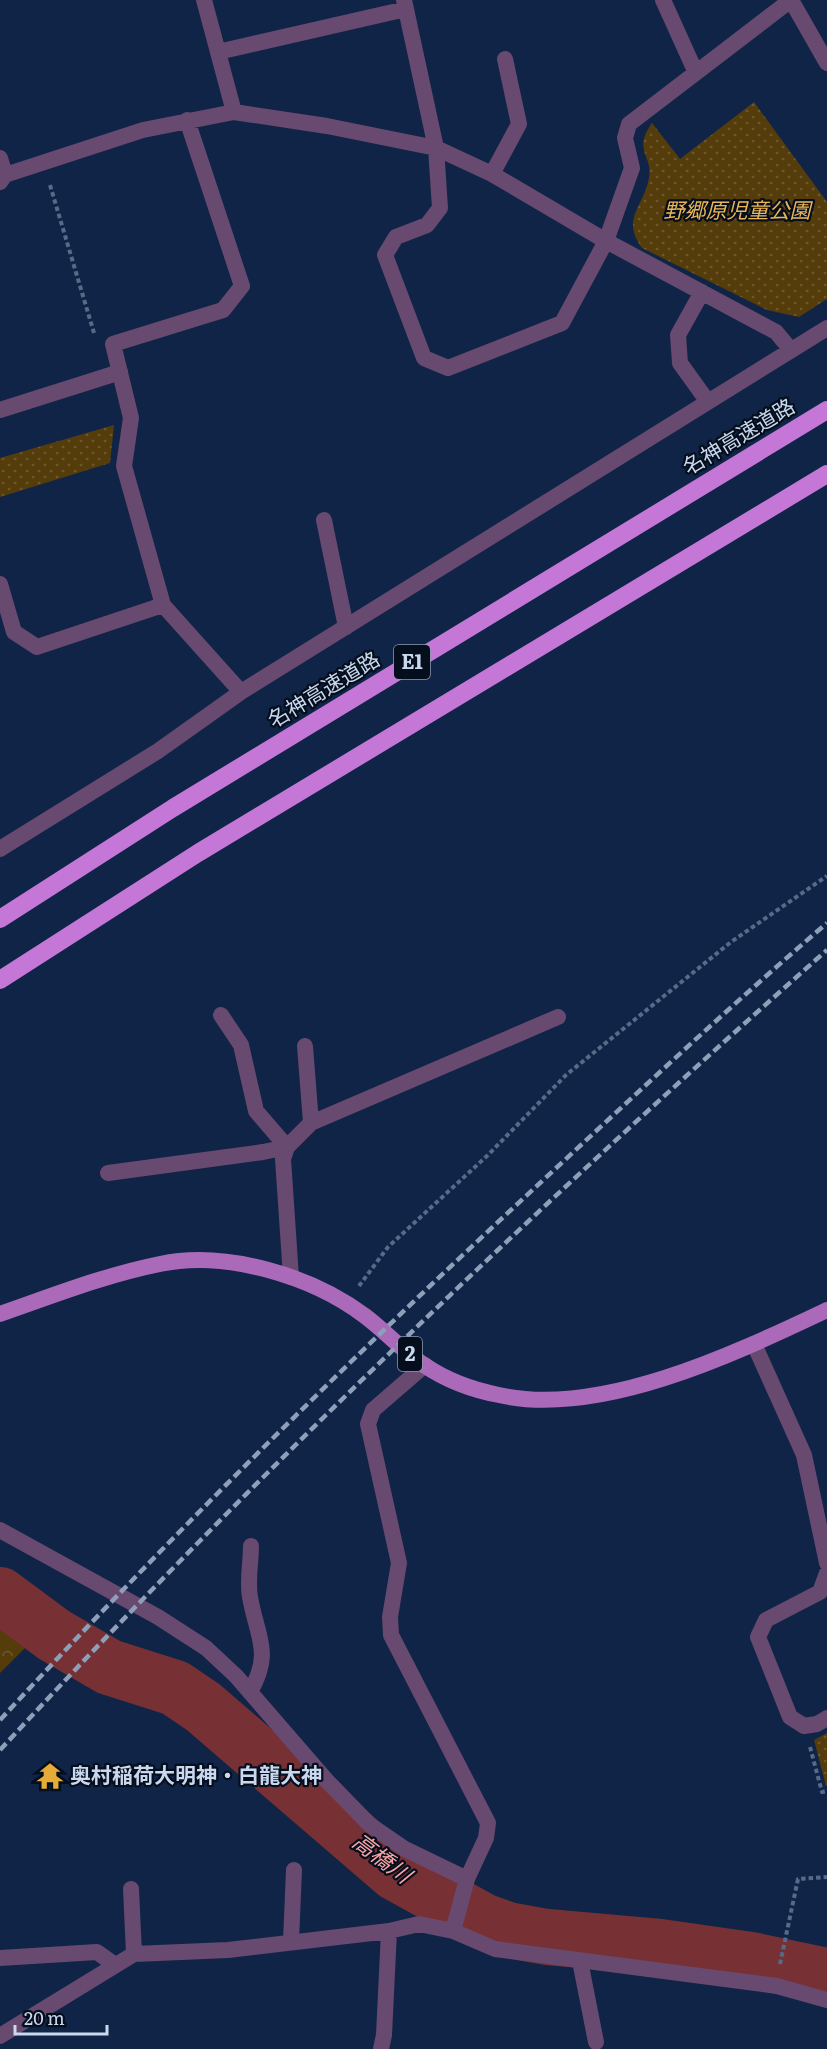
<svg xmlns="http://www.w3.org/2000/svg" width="827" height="2049" font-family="Literata,'Noto Sans JP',serif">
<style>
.forest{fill:url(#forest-crowns)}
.park{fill:url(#park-dots)}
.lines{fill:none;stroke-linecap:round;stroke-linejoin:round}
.river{stroke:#773134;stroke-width:56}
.path{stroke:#576a87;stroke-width:4;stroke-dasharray:4.5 3;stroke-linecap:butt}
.service{stroke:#68496f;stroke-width:16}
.minor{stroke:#68496f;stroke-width:16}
.primary{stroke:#aa6ab9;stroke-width:16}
.motorway{stroke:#c477d6;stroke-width:18}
.rail{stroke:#8e9fb9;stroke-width:4.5;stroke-dasharray:9 4.5;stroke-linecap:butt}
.labels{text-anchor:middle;stroke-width:4.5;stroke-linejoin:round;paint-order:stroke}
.shield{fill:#050e1d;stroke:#8e9baf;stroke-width:1.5}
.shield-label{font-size:20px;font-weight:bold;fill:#c9d8ee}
.park-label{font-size:21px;font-style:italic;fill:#ebb657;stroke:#050e1d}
.street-label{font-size:21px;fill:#c9d8ee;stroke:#050e1d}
.poi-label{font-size:21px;font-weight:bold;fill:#c9d8ee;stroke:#050e1d;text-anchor:start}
.water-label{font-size:22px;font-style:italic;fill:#fba5a5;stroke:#050e1d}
</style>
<defs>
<pattern id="forest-crowns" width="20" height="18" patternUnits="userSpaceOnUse" patternTransform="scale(1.5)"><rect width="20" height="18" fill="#553c0b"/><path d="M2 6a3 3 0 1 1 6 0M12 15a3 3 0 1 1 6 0" fill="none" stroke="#6c572f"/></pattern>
<pattern id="park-dots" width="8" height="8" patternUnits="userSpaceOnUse" patternTransform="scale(1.5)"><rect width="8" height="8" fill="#553c0b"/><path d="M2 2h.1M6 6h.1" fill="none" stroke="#6c572f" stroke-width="1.8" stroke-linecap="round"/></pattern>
</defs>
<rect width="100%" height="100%" fill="#0f2446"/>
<path class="forest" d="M0 1625 29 1644 0 1673Z"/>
<path class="park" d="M754 102 827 202V299L799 317 767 310 642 248C620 218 645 206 649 177 653 155 632 151 652 123L680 159Z
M114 425 110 463 0 497V458Z
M827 1733V1785L826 1786 814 1740Z"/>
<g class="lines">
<path class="river" d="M0 1595 54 1635 109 1667 175 1688 203 1707 396 1873 483 1921 508 1930 547 1937 660 1947 751 1960 827 1976"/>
<path class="path" d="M50 185 94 333
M359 1286 388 1247 488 1155 566 1075 731 942 827 876
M810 1747 822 1792 827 1791
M780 1964 798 1879 827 1877"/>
<path class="service" d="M0 410 120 372
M250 1692C273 1652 257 1638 250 1597 247 1581 251 1562 251 1546
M291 1941 294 1870
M580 1961 596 2042"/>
<path class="minor" d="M204 0 234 112
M404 0 436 148 440 208 427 225 396 237 385 255 424 358 448 368 562 323 606 241 632 168 625 138 629 124 791 0
M663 0 696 73
M791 0 827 63
M218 52 406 9
M187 120 242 286 223 310 113 344 131 418 124 466 163 605 241 692
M0 158 5 175 0 177
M492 174 519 124 505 59
M0 182 5 175 143 130 234 112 327 126 436 148 492 174 606 241 776 332 791 350
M702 292 678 335 680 363 708 402
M324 520 346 627
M0 584 14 632 37 647 163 605
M0 849 158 751 241 692 827 328
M305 1046 311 1123
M108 1173 263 1152 287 1147 256 1111 241 1045 221 1015
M291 1277 283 1159 287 1147 311 1123 558 1017
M754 1344 804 1455 827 1563
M425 1365 373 1410 368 1424 399 1563 390 1617 391 1635 488 1823 486 1838 467 1879
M0 1530 158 1617 206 1648 236 1676 327 1781 370 1825 405 1849 467 1879 453 1931
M827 1573 820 1592 766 1620 758 1637 790 1717 804 1726 817 1724 827 1718
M131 1889 134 1954
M0 1958 97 1952 115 1965
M0 2036 134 1954 228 1950 389 1931 419 1924 453 1931 495 1949 777 1986 827 2000
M381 2049 384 2035 389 1931"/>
<path class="primary" d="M0 1314C52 1296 105 1275 160 1264 226 1250 312 1276 365 1316 385 1331 403 1351 424 1365 446 1380 473 1390 499 1395 601 1418 736 1353 827 1310"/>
<path class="motorway" d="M0 919 173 808 827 410
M0 980 198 853 827 474"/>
<path class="rail" d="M0 1720C172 1534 354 1355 540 1183 635 1095 729 1007 827 923
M0 1750C261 1468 540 1204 827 950"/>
</g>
<defs>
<symbol id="temple-bare" viewBox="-9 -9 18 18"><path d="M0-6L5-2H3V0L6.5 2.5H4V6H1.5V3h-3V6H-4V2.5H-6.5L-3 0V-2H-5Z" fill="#e7ac37" stroke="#050e1d" stroke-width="2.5" paint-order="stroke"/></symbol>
</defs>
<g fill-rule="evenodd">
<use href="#temple-bare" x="31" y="1757" width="38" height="38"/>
</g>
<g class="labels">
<g class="shield">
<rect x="394" y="645" width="36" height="34" rx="4.5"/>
<rect x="398" y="1337" width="24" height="34" rx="4.5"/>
</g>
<g class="shield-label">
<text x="412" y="669">E1</text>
<text x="410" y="1361">2</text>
</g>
<g class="park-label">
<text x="737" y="218">野郷原児童公園</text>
</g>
<g class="street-label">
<text transform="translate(739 437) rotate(-31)" y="7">名神高速道路</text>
<text transform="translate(324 690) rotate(-31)" y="7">名神高速道路</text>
</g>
<g class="poi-label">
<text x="70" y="1783">奥村稲荷大明神・白龍大神</text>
</g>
<g class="water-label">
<text transform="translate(382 1858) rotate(37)" y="8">高橋川</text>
</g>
</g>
<path d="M15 2025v9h92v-9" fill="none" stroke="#c9d8ee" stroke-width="3"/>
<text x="24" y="2025" font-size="18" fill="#c9d8ee" stroke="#050e1d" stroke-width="4.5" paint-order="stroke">20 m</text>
</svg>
